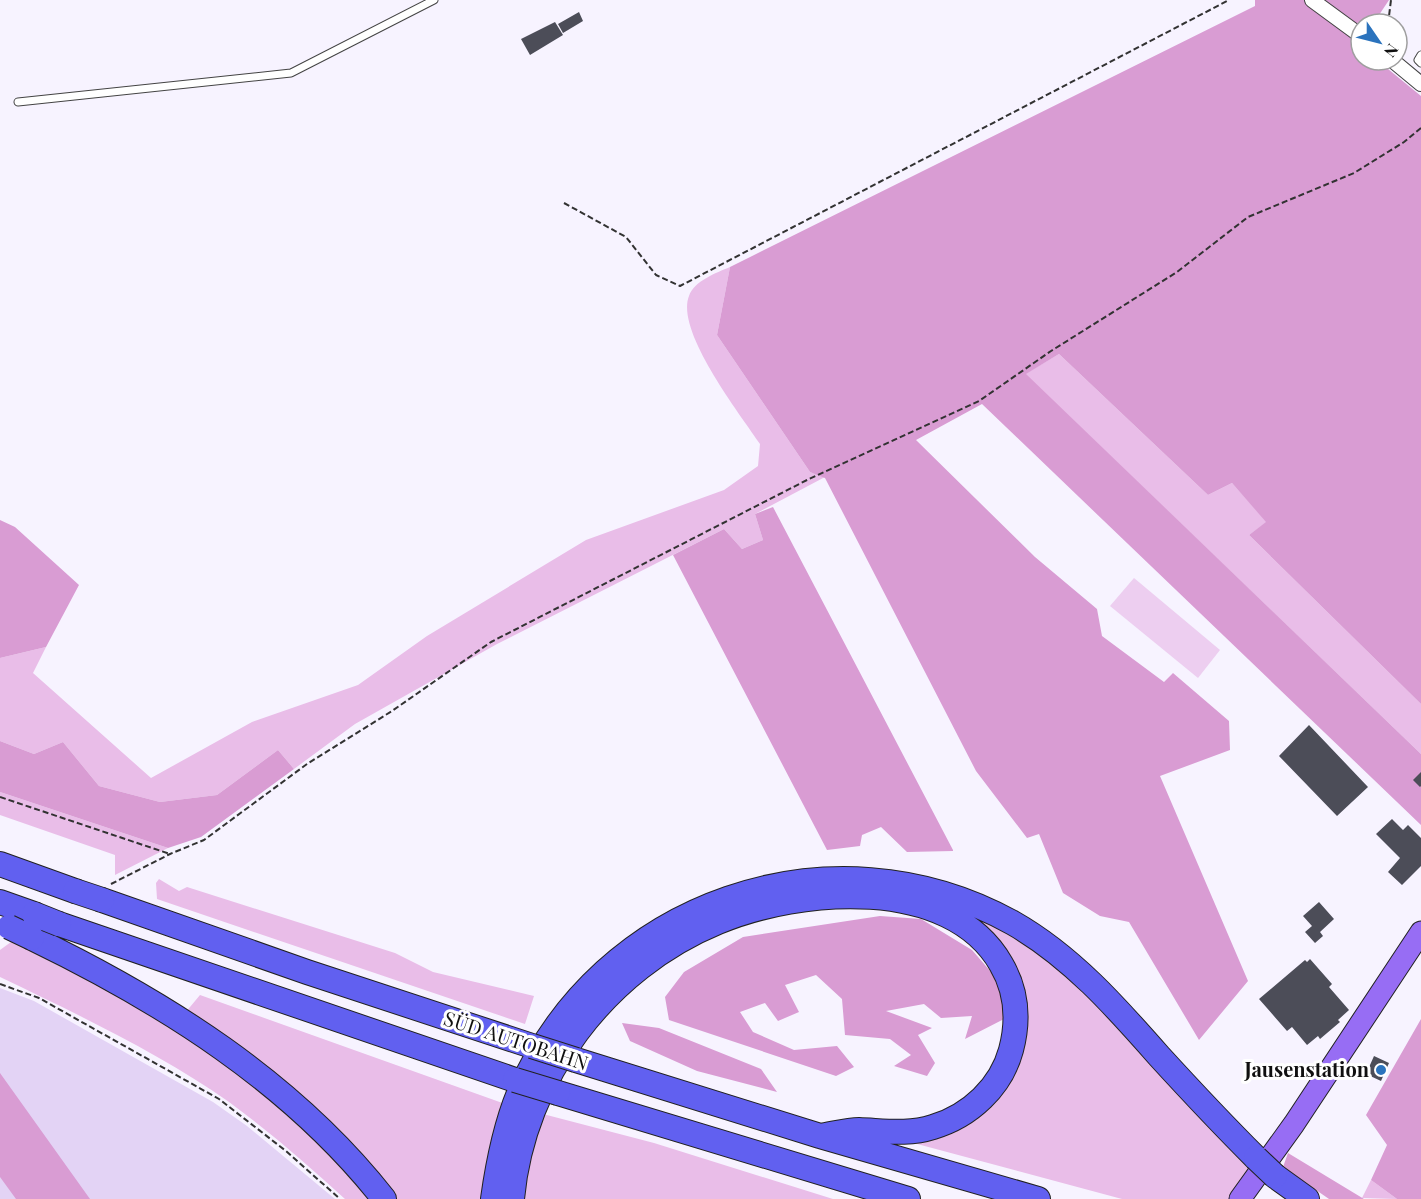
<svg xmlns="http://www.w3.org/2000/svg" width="1421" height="1199" font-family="'Playfair Display',serif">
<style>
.farmland{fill:#e3d3f5}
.green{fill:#e9bde8}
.forest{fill:#d99cd3}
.pitch{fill:#edcef0}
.building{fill:#4c4d58}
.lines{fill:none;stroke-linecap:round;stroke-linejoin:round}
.lane-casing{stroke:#434343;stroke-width:9}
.street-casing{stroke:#434343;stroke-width:16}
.primary-casing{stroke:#212121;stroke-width:23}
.highway-casing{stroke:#212121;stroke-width:26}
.path{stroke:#323232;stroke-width:2;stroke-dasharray:6 3;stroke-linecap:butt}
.lane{stroke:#fff;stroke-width:7}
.street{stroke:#fff;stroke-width:14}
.primary{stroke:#976df4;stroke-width:21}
.highway{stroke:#6160f0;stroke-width:24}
.highway-bridge-casing{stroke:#212121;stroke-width:26;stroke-linecap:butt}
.highway-bridge{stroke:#6160f0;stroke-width:24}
.poi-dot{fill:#2b73bd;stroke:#fff;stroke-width:2}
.labels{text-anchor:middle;stroke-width:6;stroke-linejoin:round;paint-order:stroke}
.street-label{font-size:20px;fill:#101010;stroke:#fff}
.poi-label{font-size:20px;font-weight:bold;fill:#101010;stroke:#fff;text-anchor:end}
</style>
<rect width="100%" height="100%" fill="#f7f3ff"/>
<path class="farmland" d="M0 988 34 1001 213 1102 247 1126 335 1199H0Z"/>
<path class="green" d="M730 267 717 335 810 472 825 477 755 514 763 540 742 549 724 529 497 644 355 724 294 769 278 750 217 795 160 802 99 786 63 742 34 754 0 741V658L46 647 33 673 151 778 252 722 358 685 427 636 586 540 724 490 758 466 760 444C740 414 675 331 689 296 694 281 716 273 730 267Z
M1059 354 1208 495 1232 483 1267 522 1249 535 1421 704V754L1025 374Z
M0 792 168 848 115 875V855L0 815Z
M159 879 179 891 187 887 395 953 433 972 534 996 525 1024 157 899 156 883Z
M973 911 1036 949 1121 1024 1250 1170 1229 1199H1122L906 1141 955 1128 1026 1032 974 923Z
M11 942 37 952 167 1020 283 1108 374 1199H345C308 1165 270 1132 229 1102 161 1054 75 1013 0 977V950Z
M200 995 508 1105 483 1199H395L185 1013Z
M543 1114 654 1143 833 1199H522L532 1145Z
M1371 1180 1397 1199 1362 1198Z"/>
<path class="forest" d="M1255 0H1389L1373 24H1361V60H1377L1421 96V704L1249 535 1266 522 1232 483 1208 495 1059 354 1026 374 1421 754V825L982 404 916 440 1035 557 1097 609 1102 636 1164 682 1173 673 1229 721 1230 750 1160 776 1248 981 1199 1040 1129 922 1100 916 1063 893 1039 834 1027 838 976 771 825 478 810 472 717 335 730 267 1255 6Z
M773 507 953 850V851L907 852 881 827 862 835 860 846 827 850 673 555 724 529 742 549 763 540 755 514Z
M0 520 15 527 79 585 46 647 0 658Z
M0 741 34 754 63 742 99 786 160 802 217 795 278 750 294 769 201 837 168 848 0 792Z
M880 916 921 919 972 950 998 980 1006 1018 965 1039 972 1016 941 1018 924 1004 886 1011 932 1028 918 1035 935 1063 927 1076 894 1066 911 1055 890 1039 845 1035 842 999 816 975 785 985 799 1012 778 1021 765 1003 740 1012 753 1032 794 1050 837 1046 854 1067 836 1076 669 1020 665 997 684 972 743 937Z
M1421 1019V1199H1397L1371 1180 1387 1145 1366 1115Z
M622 1023 659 1028 761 1069 777 1092 697 1071 630 1041Z
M0 1073 90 1199H16L0 1177Z
M1288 1153 1364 1199H1329L1283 1167Z"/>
<path class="pitch" d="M1134 578 1220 650 1198 678 1110 606Z"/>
<path class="building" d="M579 12 583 21 563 33 558 24Z
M555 22 563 35 530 55 521 39Z
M1309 725 1368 787 1337 816 1279 756Z
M1421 772V786L1420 787 1413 780Z
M1392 819 1403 830 1408 825 1421 838V866L1402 885 1388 872 1400 858 1376 834Z
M1319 902 1334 919 1320 932 1323 936 1315 943 1305 932 1312 926 1303 916Z
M1310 959 1332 984 1329 987 1349 1010 1338 1020 1340 1022 1320 1039 1318 1036 1307 1045 1292 1027 1287 1031 1259 999 1305 960 1307 962Z
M1374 1056 1389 1063 1381 1081 1366 1074Z"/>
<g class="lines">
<defs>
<path id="lane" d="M1421 55 1418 60 1421 63
M18 102 291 73 434 0"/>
<path id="street" d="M1312 0 1361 36
M1392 60 1421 84"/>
<path id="primary" d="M1240 1199 1294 1124 1421 932"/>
<path id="highway" d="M0 864 75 891
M102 900 307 972 532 1046
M0 902 34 914
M59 924 515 1080
M32 938C164 1002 292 1082 384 1199
M576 1060 820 1136 1038 1199
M558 1093 908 1199
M1275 1176 1307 1199
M493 1199C498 1163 505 1127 519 1093 600 902 832 822 1013 923 1071 956 1116 1007 1159 1056 1191 1091 1223 1125 1256 1158
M512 1199C523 1077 606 968 718 922 799 888 950 875 1001 964 1017 991 1019 1020 1011 1050 1001 1087 970 1116 933 1127 908 1135 885 1131 859 1130 847 1130 833 1134 820 1136"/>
</defs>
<use href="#lane" class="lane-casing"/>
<use href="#street" class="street-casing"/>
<use href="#primary" class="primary-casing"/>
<use href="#highway" class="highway-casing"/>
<path class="path" d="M1388 24 1391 0
M564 203 626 237 656 275 680 286 1229 0
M0 797 170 854
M111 884 170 854 204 840 307 764 392 711 491 642 807 480 979 401 1051 351 1177 272 1248 217 1354 173 1404 142 1421 128
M0 984 39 998 219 1099 286 1151 340 1199"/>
<use href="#lane" class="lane"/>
<use href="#street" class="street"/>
<use href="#primary" class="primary"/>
<use href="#highway" class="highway"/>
<defs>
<path id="highway-bridge" d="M75 891 102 900
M34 914 59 924
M9 927 32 938
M532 1046 576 1060
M515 1080 558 1093
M1256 1158 1275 1176"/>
</defs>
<use href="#highway-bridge" class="highway-bridge-casing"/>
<use href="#highway-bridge" class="highway-bridge"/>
</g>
<circle class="poi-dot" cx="1381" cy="1070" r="6"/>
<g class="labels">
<g class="street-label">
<text transform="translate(516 1041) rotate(18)" y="7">SÜD AUTOBAHN</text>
</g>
<g class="poi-label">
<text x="1369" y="1077">Jausenstation</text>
</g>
</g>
<g transform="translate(1379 42) rotate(125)"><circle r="28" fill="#ffffff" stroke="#9f9f9f" stroke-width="1.5"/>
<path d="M0-4.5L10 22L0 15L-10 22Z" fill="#2b73bd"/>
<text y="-9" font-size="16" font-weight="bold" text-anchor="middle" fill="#101010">N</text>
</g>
</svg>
